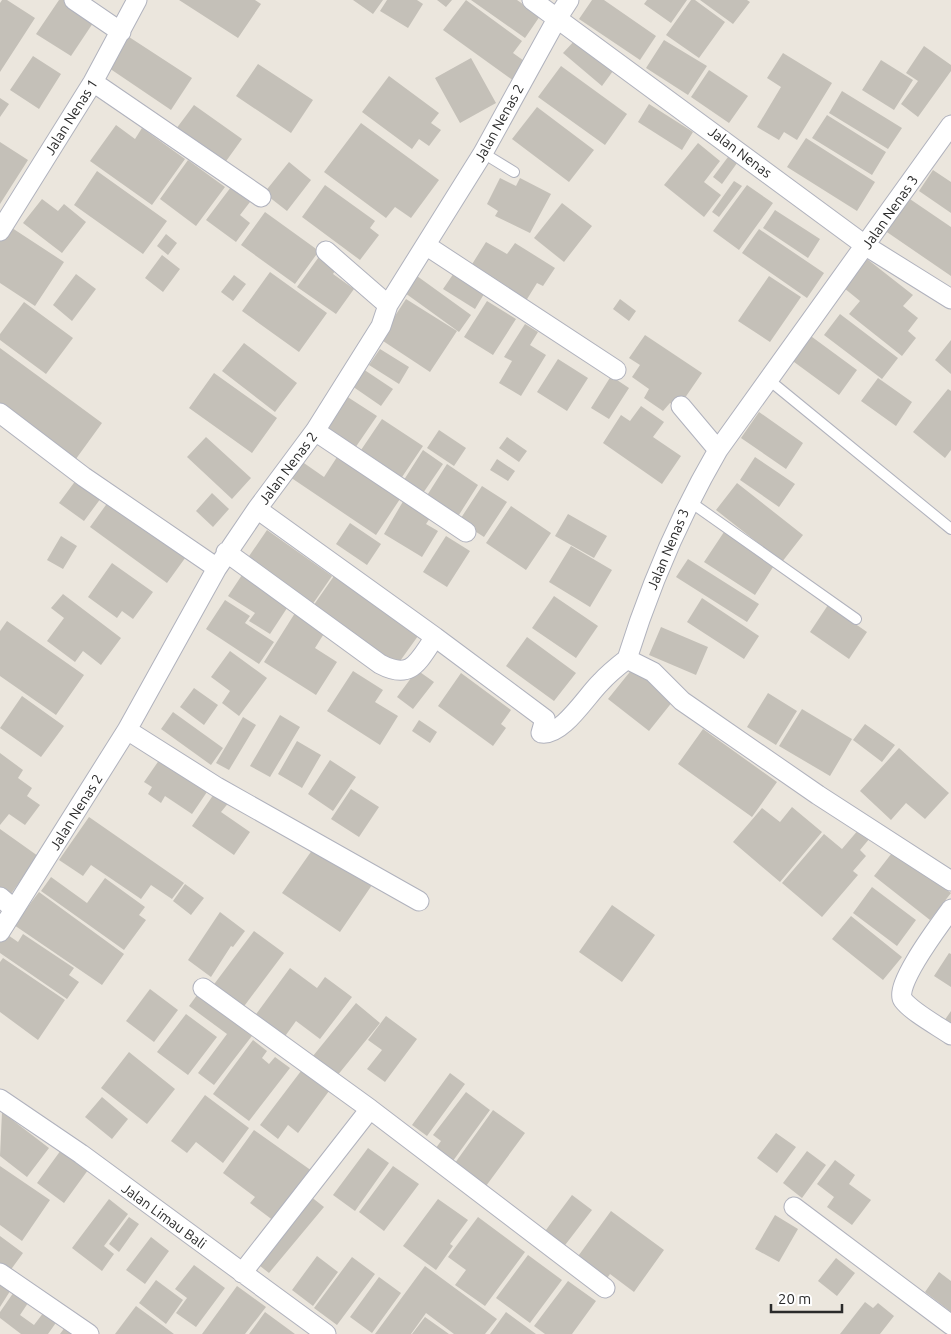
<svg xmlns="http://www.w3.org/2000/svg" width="951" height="1334" font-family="Ubuntu,sans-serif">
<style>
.building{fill:#c4c0b8}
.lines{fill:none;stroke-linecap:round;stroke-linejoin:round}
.lane-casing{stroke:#b0b2bd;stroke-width:12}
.street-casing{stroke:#b0b2bd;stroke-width:21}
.lane{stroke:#fff;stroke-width:10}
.street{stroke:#fff;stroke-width:19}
.labels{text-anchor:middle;stroke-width:5;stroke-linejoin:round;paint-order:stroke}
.street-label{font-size:14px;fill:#2a2a2a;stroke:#fff}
</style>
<rect width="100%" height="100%" fill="#ebe6dd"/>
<path class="building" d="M2 0H7L35 18 0 72V3Z
M59 0H66L95 20 71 56 36 34Z
M179 0H255L261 4 238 38Z
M353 0H383L373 14Z
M387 0H417L423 4 408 28 380 11Z
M437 0H452L446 7Z
M466 0 522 41 513 53 527 63 514 81 443 30Z
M471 0H517L540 16 525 38Z
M592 0H604L656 36 640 60 579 19Z
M647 0H687L671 23 644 4Z
M691 0H695L725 22 699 58 666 35Z
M700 0H747L750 2 733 24Z
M126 35 192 78 171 110 106 66Z
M576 39 613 71 602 86 563 53Z
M664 40 707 66 688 95 646 68Z
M924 46 951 65V71L918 117 901 104 918 81 906 73Z
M783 53 832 83 797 140 784 132 779 140 757 127 781 87 767 78Z
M33 56 61 74 39 109 10 90Z
M471 58 496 103 460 123 435 78Z
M881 60 913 80 894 110 862 90Z
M258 64 313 100 291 133 236 96Z
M561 66 627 114 605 145 538 97Z
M709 70 748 96 729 123 691 97Z
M389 76 439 113 431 123 441 130 429 146 419 139 412 149 362 112Z
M842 91 902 128 888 149 829 113Z
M0 98 9 104 0 117Z
M649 104 693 132 682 150 638 122Z
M194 105 242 139 224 164 176 129Z
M537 107 594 150 569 182 512 139Z
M827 115 886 152 872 175 812 138Z
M361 123 439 180 411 218 395 207 386 218 324 172Z
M116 125 135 139 142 128 185 159 152 205 90 161Z
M806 138 875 182 857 211 787 167Z
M0 142 28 160 0 204Z
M698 143 720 161 704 182 721 195 704 217 664 185Z
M731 153 740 159 722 184 713 177Z
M188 160 225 187 196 226 160 199Z
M289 162 311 180 287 211 264 193Z
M933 170 951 182V213L919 191Z
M97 171 167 221 143 254 74 205Z
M500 178 516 186 520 178 551 194 530 233 495 216 498 211 487 204Z
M734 181 742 186 719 217 712 212Z
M325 185 375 221 370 228 379 235 360 260 302 217Z
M747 185 773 203 739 250 713 231Z
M231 187 250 202 240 215 250 223 236 242 206 220Z
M904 195 951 227V276L881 228Z
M42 199 58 211 64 204 86 222 62 253 23 223Z
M562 203 592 226 564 262 534 238Z
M775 210 820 239 808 258 763 228Z
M265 212 319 251 295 284 241 245Z
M9 226 64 262 35 306 0 283V240Z
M759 229 824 273 807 298 742 253Z
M166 234 177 243 168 255 157 246Z
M486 242 507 254 515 243 555 268 543 286 537 283 524 304 469 269Z
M321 254 338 266 333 274 354 289 336 314 297 287Z
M162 255 180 269 163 292 145 278Z
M867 259 913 295 903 306 918 318 908 331 916 338 902 356 849 314 860 301 844 288Z
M456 270 487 289 475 309 443 289Z
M270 272 327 313 299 352 242 311Z
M76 274 96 289 72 321 53 305Z
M234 275 246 284 233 301 221 292Z
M417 276 471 315 459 332 405 293Z
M769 276 801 297 770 342 738 321Z
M406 299 457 331 430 372 380 339Z
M620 299 636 311 629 321 613 309Z
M487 301 516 319 493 355 464 337Z
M24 302 73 338 46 374 0 340V334Z
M840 314 898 358 882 379 824 335Z
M525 324 538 332 530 345 546 355 521 396 499 383 512 361 504 357Z
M808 334 857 370 839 395 790 359Z
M645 335 702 373 678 408 670 403 663 411 644 398 649 389 632 377 640 365 629 358Z
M951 340V374L935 360Z
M244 343 297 383 275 412 222 371Z
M0 348 102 423 73 463 0 410Z
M380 349 409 367 399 384 369 365Z
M558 359 588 378 567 411 537 392Z
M363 369 393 389 381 406 352 386Z
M214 373 277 418 252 453 189 408Z
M611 376 629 388 609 419 591 408Z
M878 378 912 402 896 426 861 401Z
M948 389 951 391V450L945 458 913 432Z
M343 394 377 416 353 451 320 429Z
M641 406 664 422 653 437 681 456 662 484 603 443 621 415 630 421Z
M759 412 803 443 786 469 741 438Z
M382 419 423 446 400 480 359 453Z
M439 430 466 448 454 466 427 448Z
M206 437 251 478 232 499 187 457Z
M507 437 527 451 519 462 499 448Z
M423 450 443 464 421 496 402 483Z
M339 454 402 496 376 535 290 477 301 461 324 477Z
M755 457 795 484 779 507 740 480Z
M497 459 515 471 508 481 490 470Z
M447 464 478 485 457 518 426 497Z
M79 476 104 494 84 521 59 503Z
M737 483 803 535 782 562 716 510Z
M482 486 507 502 484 537 459 521Z
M212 493 229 509 213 527 196 511Z
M111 498 188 554 167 583 90 527Z
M405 498 432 515 426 524 438 531 422 557 384 534Z
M511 506 551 533 526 570 486 543Z
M568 514 607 536 594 558 555 536Z
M350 523 381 544 367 565 336 544Z
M267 530 332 576 310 608 245 562Z
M724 532 775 564 755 595 704 562Z
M61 536 77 546 63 569 47 560Z
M446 536 470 551 447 587 423 572Z
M571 546 612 570 590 607 549 582Z
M688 559 759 604 747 622 676 577Z
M112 563 153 592 133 619 122 611 117 618 88 597Z
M244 572 291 602 270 634 249 621 255 613 228 596Z
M334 576 418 636 395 668 311 609Z
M63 594 121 638 101 665 83 651 75 662 47 641 64 618 51 608Z
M554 596 598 626 576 658 532 628Z
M702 598 759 636 744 659 687 622Z
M225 600 250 616 245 623 274 642 259 664 206 629Z
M828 605 867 632 849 659 810 632Z
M295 613 325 632 315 648 337 662 316 695 264 662Z
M7 621 84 675 56 715 0 676V631Z
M661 627 708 647 696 675 649 655Z
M527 637 576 673 554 701 506 666Z
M230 651 267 678 239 716 222 703 230 691 211 677Z
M633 668 673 701 649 731 608 699Z
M417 670 434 682 413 709 397 697Z
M353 671 383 690 375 702 398 716 380 745 327 711Z
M461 673 511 710 501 724 506 728 493 746 438 706Z
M194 688 218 705 204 725 180 707Z
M768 693 797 711 776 745 747 727Z
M22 696 64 726 41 757 0 728Z
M802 709 852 739 830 776 779 746Z
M173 712 223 748 211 765 161 729Z
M280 715 300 727 270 777 250 766Z
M243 717 256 725 229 770 216 763Z
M419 720 437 732 430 743 412 731Z
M865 724 895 745 882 762 853 740Z
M703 729 777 782 752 817 678 764Z
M297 741 321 755 302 788 278 774Z
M899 748 949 793 925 819 906 803 891 820 860 791Z
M0 753 23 770 18 778 32 788 27 796 40 805 25 825 9 814 0 825Z
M162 756 209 789 192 814 165 796 161 803 148 794 152 787 144 782Z
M330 760 356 777 333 811 308 794Z
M351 789 379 807 359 837 331 819Z
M216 791 230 801 221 812 250 832 234 855 192 826Z
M792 807 822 832 780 882 733 842 762 808 780 822Z
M89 817 184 883 172 899 151 885 141 899 91 865 83 876 59 860Z
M0 829 38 856 8 898 0 892Z
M859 829 870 838 860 850 866 856 853 871 858 875 822 917 782 883 824 834 842 849Z
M315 846 372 885 340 932 282 893Z
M895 849 951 893 930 920 874 876Z
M51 877 87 903 105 878 145 907 139 915 146 920 124 950 41 891Z
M185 884 204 898 191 915 173 901Z
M872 887 916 920 897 946 853 913Z
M39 892 124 954 102 985 14 925Z
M612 905 655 935 622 982 579 952Z
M220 912 245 931 233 947 231 946 211 977 188 960Z
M851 916 902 957 883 980 832 939Z
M254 931 284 953 239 1013 209 991Z
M5 933 18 942 23 934 74 968 69 975 79 982 67 999 0 953V941Z
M949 953 951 954V987L934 976Z
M3 958 65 1000 38 1040 0 1012V962Z
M290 968 317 988 325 977 352 997 320 1039 296 1021 283 1039 254 1017Z
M150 989 178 1010 154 1042 126 1021Z
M200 991 255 1032 214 1085 198 1073 227 1034 189 1006Z
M356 1003 380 1023 337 1076 313 1056Z
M951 1011V1026L944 1021Z
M186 1014 217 1037 188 1075 157 1052Z
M386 1016 417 1039 385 1082 367 1069 382 1050 368 1040Z
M253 1040 267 1051 262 1058 269 1064 275 1057 290 1068 249 1121 213 1094Z
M129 1052 175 1089 147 1124 101 1088Z
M301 1071 329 1091 298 1133 288 1125 278 1139 260 1125Z
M450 1073 465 1084 427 1136 412 1125Z
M466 1092 490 1110 450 1165 433 1152 441 1141 433 1135Z
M205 1095 249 1128 223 1163 196 1142 187 1153 171 1141Z
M102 1097 128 1119 112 1139 85 1117Z
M493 1110 525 1133 486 1186 455 1163Z
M2 1112 49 1148 27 1177 0 1156Z
M254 1130 312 1171 274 1221 250 1203 255 1197 223 1173Z
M776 1133 796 1147 777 1173 757 1158Z
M368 1148 389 1163 355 1211 333 1195Z
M61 1150 88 1170 64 1203 37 1183Z
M807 1151 826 1165 802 1198 783 1183Z
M835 1160 855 1175 849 1184 871 1200 852 1225 827 1207 834 1197 817 1184Z
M0 1166 50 1200 22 1241 0 1225Z
M393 1166 419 1184 384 1231 359 1212Z
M572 1195 592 1210 559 1253 540 1238Z
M310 1196 324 1207 269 1273 255 1262Z
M109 1199 128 1214 104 1246 114 1254 102 1271 72 1248Z
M438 1199 468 1220 450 1244 453 1246 436 1270 403 1246Z
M611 1211 664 1250 634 1292 610 1274 605 1281 576 1259Z
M775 1215 798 1229 779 1262 755 1249Z
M129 1217 139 1224 119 1252 109 1244Z
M478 1217 525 1252 485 1306 455 1285 466 1270 448 1257Z
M0 1236 23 1253 7 1275 0 1270Z
M151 1237 169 1251 145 1284 126 1270Z
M528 1255 562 1280 530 1323 496 1298Z
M317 1256 338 1272 313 1306 292 1290Z
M352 1257 375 1274 337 1325 314 1308Z
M836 1258 855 1273 837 1296 818 1281Z
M194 1265 225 1288 196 1327 176 1313 187 1298 175 1289Z
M425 1266 497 1319 485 1334H454L426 1313 411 1334H375Z
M939 1272 951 1281V1312L925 1292Z
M379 1277 401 1293 372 1333 350 1317Z
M156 1280 183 1300 166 1324 139 1303Z
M0 1281 12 1288 0 1307Z
M568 1281 596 1301 572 1334H545L534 1326Z
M237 1286 266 1307 245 1334H202Z
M16 1289 30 1300 20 1315 34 1325 47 1308 60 1317 48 1334H21L0 1318V1312Z
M865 1302 873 1308 878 1303 894 1316 880 1334H840Z
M136 1306 162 1325 174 1334H115Z
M265 1312 295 1334H249Z
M506 1312 536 1334H490Z
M425 1317 449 1334H412Z
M68 1323 83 1334H60Z"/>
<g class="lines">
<defs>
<path id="lane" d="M483 153 514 172
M769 380 951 529
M689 501 856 619"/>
<path id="street" d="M74 0 121 32
M532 0 866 246 951 299
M93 82 261 197
M951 125 718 450C679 517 650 585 627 659L653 672 682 701 818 795 951 881
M0 231 93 82 137 0
M427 246 616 370
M326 251 388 305
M681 406 718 450
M0 413 84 477 217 568
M315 431 466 532
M257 509 435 637
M226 552 380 664C412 681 418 661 435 637L545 719 541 733C562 737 587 695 601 682 609 673 618 666 627 659
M127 730 217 787 419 901
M0 897 14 909
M951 909C941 923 893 986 903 1000 912 1012 938 1026 951 1035
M0 932 127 730 217 568 257 509 315 431 381 326 388 305 483 153 558 17 569 0
M203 988 370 1109 605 1288
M0 1099 81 1154 326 1334
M794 1207 951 1325
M0 1273 89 1334
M242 1273 370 1109"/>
</defs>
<use href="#lane" class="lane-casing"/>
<use href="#street" class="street-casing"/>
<use href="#lane" class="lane"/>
<use href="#street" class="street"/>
</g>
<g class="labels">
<g class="street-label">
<text transform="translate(71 117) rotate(-58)" y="5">Jalan Nenas 1</text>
<text transform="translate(499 123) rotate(-61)" y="5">Jalan Nenas 2</text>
<text transform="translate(740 152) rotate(37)" y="5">Jalan Nenas</text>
<text transform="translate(890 212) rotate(-55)" y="5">Jalan Nenas 3</text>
<text transform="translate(288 468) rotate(-53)" y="5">Jalan Nenas 2</text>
<text transform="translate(668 549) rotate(-67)" y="5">Jalan Nenas 3</text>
<text transform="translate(76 812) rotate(-58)" y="5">Jalan Nenas 2</text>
<text transform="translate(164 1216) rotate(36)" y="5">Jalan Limau Bali</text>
</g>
</g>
<path d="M771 1304v8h71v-8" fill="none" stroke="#2a2a2a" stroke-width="2.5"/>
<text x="778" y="1304" font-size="15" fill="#2a2a2a" stroke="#ffffff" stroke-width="4" paint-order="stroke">20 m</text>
</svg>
